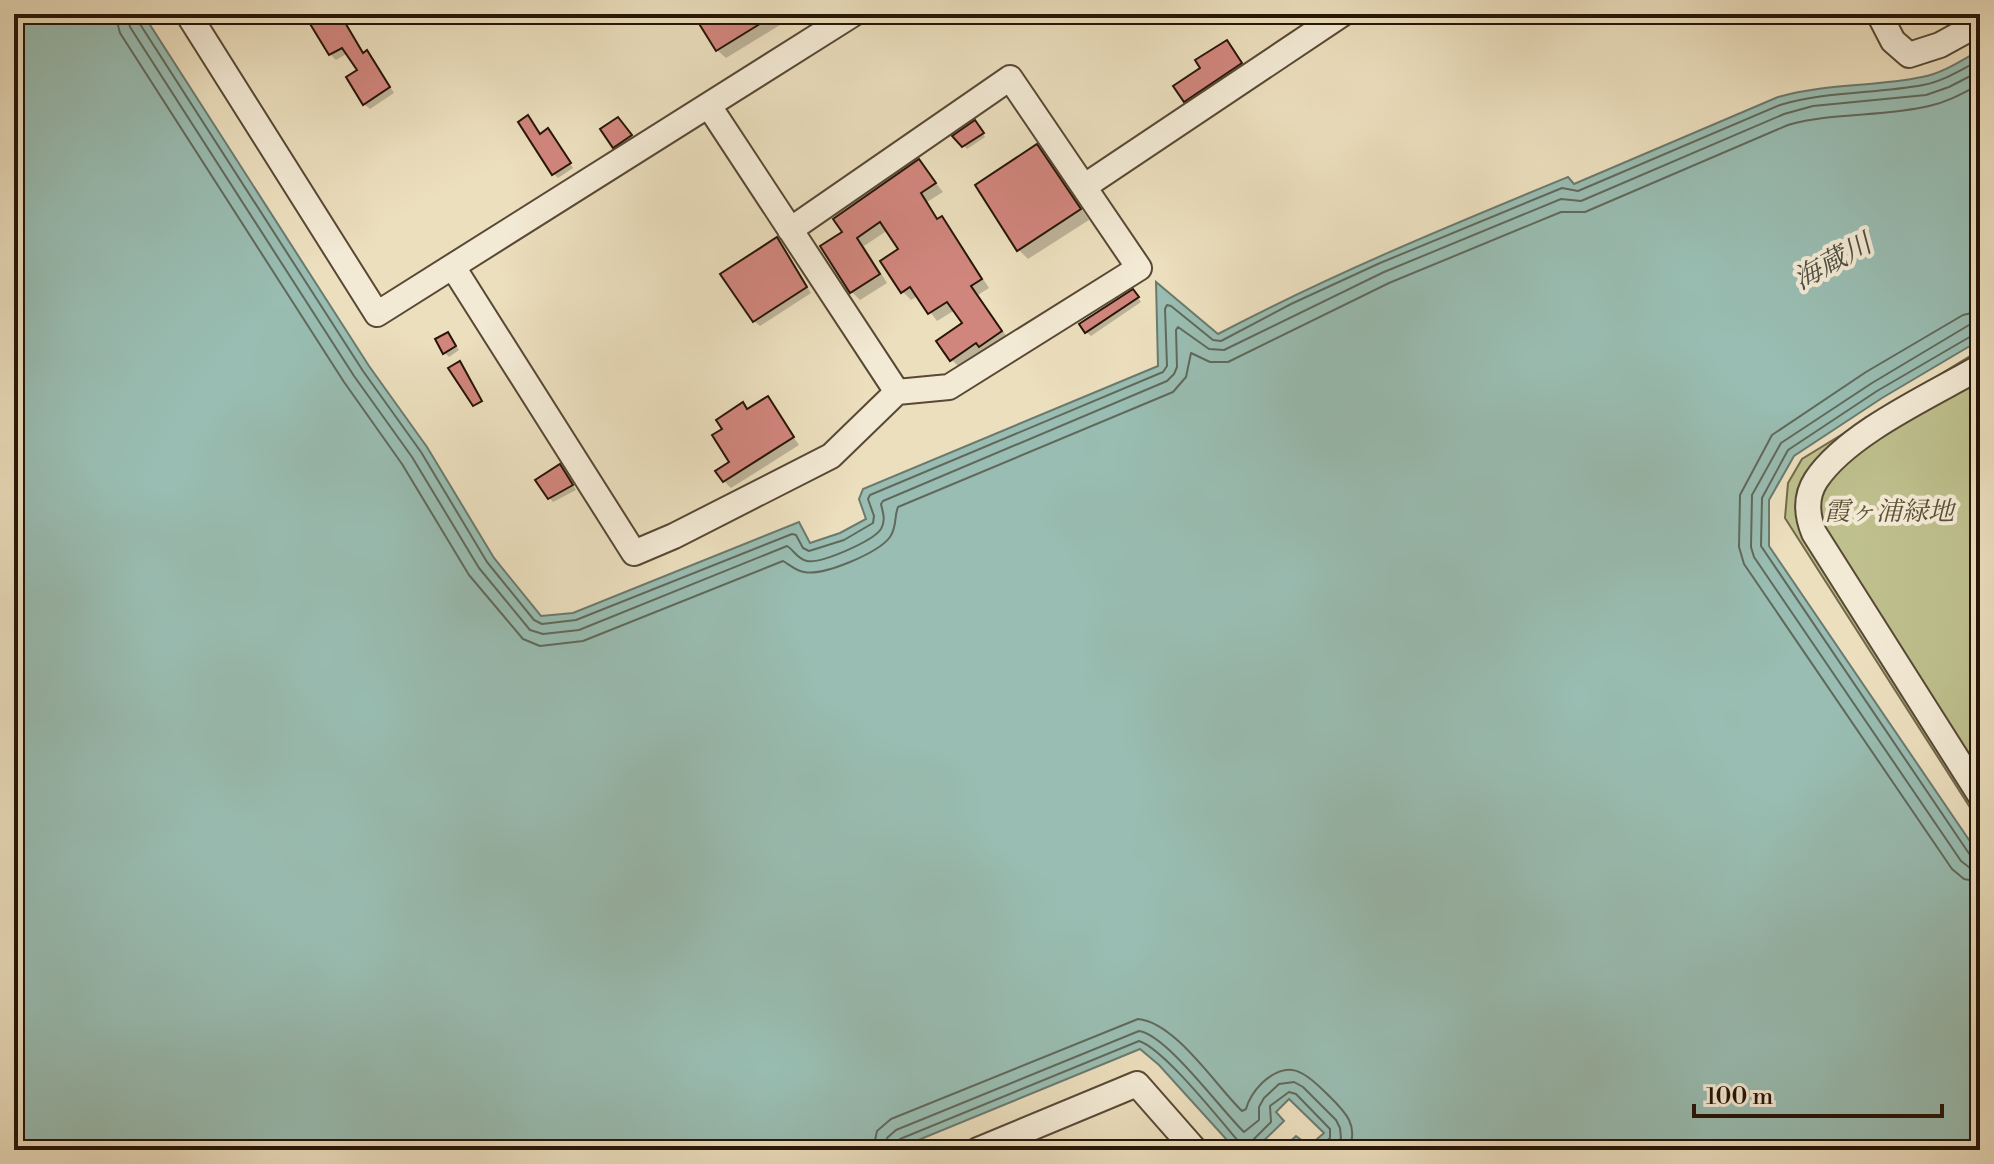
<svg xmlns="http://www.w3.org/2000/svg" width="1994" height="1164" font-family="'Libre Bodoni','Noto Serif JP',serif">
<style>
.green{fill:#bec08d;stroke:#726a4a;stroke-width:2}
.water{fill:#99bdb2;stroke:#6b7a6e;stroke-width:2}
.shadow{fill:#0003}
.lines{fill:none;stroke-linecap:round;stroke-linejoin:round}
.shore{stroke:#60695c;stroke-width:2}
.building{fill:#d1867d;stroke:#271507;stroke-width:2}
.minor-casing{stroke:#584835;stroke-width:28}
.minor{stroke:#f3ead5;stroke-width:24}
.labels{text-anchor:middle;stroke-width:8;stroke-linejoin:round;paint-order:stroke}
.park-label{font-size:26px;font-style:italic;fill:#5c5136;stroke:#f3ead5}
.water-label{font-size:28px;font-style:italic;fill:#4f5043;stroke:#f3ead5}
</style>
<rect width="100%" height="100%" fill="#ecdfbe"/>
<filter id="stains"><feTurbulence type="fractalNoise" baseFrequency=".0025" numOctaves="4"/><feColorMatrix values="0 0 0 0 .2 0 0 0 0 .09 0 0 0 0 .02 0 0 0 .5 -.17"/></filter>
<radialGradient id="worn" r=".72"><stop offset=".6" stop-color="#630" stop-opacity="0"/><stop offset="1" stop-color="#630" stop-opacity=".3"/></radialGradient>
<path class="green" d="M1980 350V823L1785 518 1788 483 1802 459Z"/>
<path class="water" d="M14 14H143L369 366 427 447 494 558 541 616 573 613 799 522 810 543 840 533 866 519 859 499 863 489 1158 366 1156 282 1218 334C1332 274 1449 226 1568 177L1574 184 1778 97C1828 83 1874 87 1922 77 1943 73 1962 60 1980 50V340L1882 398 1794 456 1769 500V546L1980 856V1150H1281L1296 1136 1309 1146 1324 1133 1289 1099 1276 1112 1284 1121 1254 1150H1236L1159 1065 1140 1049 894 1150H14Z"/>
<path class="shadow" d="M312 14H340L364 54 372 58 394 93 370 109 364 104 359 71 348 53 336 60 330 54Z
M695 14H798L726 58 717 50Z
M1227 42 1247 70 1191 107 1185 101 1203 69Z
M532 122 541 135H552L573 168 558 178 554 174 521 123Z
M622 124 635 140 618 151 614 147Z
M978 126 985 137 967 149 956 137Z
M1037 147 1046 157 1089 220 1028 259 1018 249Z
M919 161 943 192 927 202 939 220 941 219 949 227 989 288 978 295 1009 340 960 368 952 360 965 324 955 310 937 321 918 296 911 300 903 292 883 261 900 250 888 230 864 246 887 283 860 300 852 292 823 246 844 232Z
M777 240 811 293 760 326 754 321Z
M1137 296 1141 302 1091 336 1086 332Z
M448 334 459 350 449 357 445 353Z
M767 399 799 445 731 488 724 481 732 463 724 430Z
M563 470 576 490 553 502 549 497Z"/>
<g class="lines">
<path class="shore" d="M115 14 120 33 344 382 402 464 469 575 523 639 540 646 583 641 783 561C790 565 796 571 804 572 824 576 878 553 890 537 897 527 894 517 898 507L1173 392 1186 377 1191 353 1210 362H1228L1389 283 1561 212H1585L1788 125C1834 112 1883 117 1929 106 1948 102 1963 93 1980 84
M127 14 130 27 354 376 412 457 479 568 530 630 543 634 579 630 787 546C794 550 797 559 807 561 821 564 873 541 881 529 886 520 883 513 881 504L883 501 1167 381 1174 374 1177 367 1176 330 1178 327 1209 349 1224 350 1384 272 1561 199 1581 201 1784 114 1813 106 1926 95 1949 87 1980 71
M137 14 138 21 363 371 421 452 487 562 534 620 542 624 576 620 792 534 796 535 803 548 809 551 844 540 873 523 874 516 868 499 870 495 1163 372 1167 366 1165 309 1167 305 1171 306 1213 340 1221 341 1291 304 1380 263 1562 188 1578 191 1780 105C1827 91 1875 94 1923 85 1944 81 1962 69 1980 60
M1980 311 1963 315 1866 372 1772 435 1740 495 1739 547 1744 564 1952 869 1964 879 1980 882
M1980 323 1969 325 1872 383 1781 443 1752 495 1751 547 1754 557 1961 861 1970 868 1980 870
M1980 333 1973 335 1877 391 1788 450 1762 498 1761 546 1970 855 1980 860
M873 1150 877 1131 891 1119 1138 1019C1175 1022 1216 1086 1242 1111L1246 1109C1249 1098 1254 1091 1262 1083 1288 1059 1304 1071 1325 1092 1342 1109 1361 1124 1348 1150
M885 1150 887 1138 896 1130 1139 1031C1167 1035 1221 1110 1244 1132L1259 1120V1107L1264 1098 1279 1084 1294 1082 1303 1087 1336 1120 1340 1128 1341 1138 1332 1150
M895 1150V1144L900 1139 1139 1041C1164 1049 1219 1119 1239 1142L1241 1150
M1250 1150 1251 1142 1271 1122 1270 1106 1289 1092 1296 1094 1330 1129V1138L1317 1150"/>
</g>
<path class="building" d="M304 14H340L363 53 367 50 390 87 363 105 346 77 357 70 342 48 329 55Z
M693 14H776L716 51Z
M1227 40 1242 63 1184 102 1173 86 1200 68 1195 60Z
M528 115 540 134 548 128 571 163 552 175 518 122Z
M618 117 632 135 613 148 600 129Z
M975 120 984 133 962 147 952 136Z
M1037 144 1081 209 1017 251 975 185Z
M919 159 936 183 921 193 937 219 942 216 982 279 971 286 1002 331 979 347 976 343 950 361 936 341 962 323 947 302 928 314 910 287 901 293 880 261 898 249 880 222 857 238 880 274 850 293 820 246 842 232 833 219Z
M777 237 807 287 753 322 720 274Z
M1133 289 1139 297 1085 333 1079 324Z
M448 332 456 346 443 354 435 339Z
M460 361 482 401 473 406 448 368Z
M768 396 794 437 723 482 715 471 729 462 712 435 722 429 716 420 743 402 747 409Z
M560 464 573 485 548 499 535 480Z"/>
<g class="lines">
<defs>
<path id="minor" d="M188 14 377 314 853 14
M1879 14 1893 41 1909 55 1940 45 1980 23
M709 106 897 392
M1085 186 1342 14
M453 267 634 553 674 536 831 456 897 392 949 387 1139 268 1010 78 790 230
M1980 367C1932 395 1847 433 1816 480 1805 497 1807 516 1814 533L1980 795
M978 1150 1137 1084 1195 1150"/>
</defs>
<use href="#minor" class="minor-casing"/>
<use href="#minor" class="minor"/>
</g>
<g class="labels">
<g class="park-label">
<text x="1889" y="520">霞ヶ浦緑地</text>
</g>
<g class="water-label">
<text transform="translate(1832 261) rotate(-29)" y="10">海蔵川</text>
</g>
</g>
<rect width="1994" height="1164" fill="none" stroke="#ecdfbe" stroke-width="48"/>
<rect x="16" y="16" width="1962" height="1132" fill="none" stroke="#271507" stroke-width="4"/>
<rect x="24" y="24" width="1946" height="1116" fill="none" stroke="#271507" stroke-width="2"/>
<path d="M1694 1104v12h248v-12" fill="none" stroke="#271507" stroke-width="4"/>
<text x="1706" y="1104" font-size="24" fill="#271507" stroke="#f3ead5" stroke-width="6" paint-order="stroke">100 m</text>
<rect width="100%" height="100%" filter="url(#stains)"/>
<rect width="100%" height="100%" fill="url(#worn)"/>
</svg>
